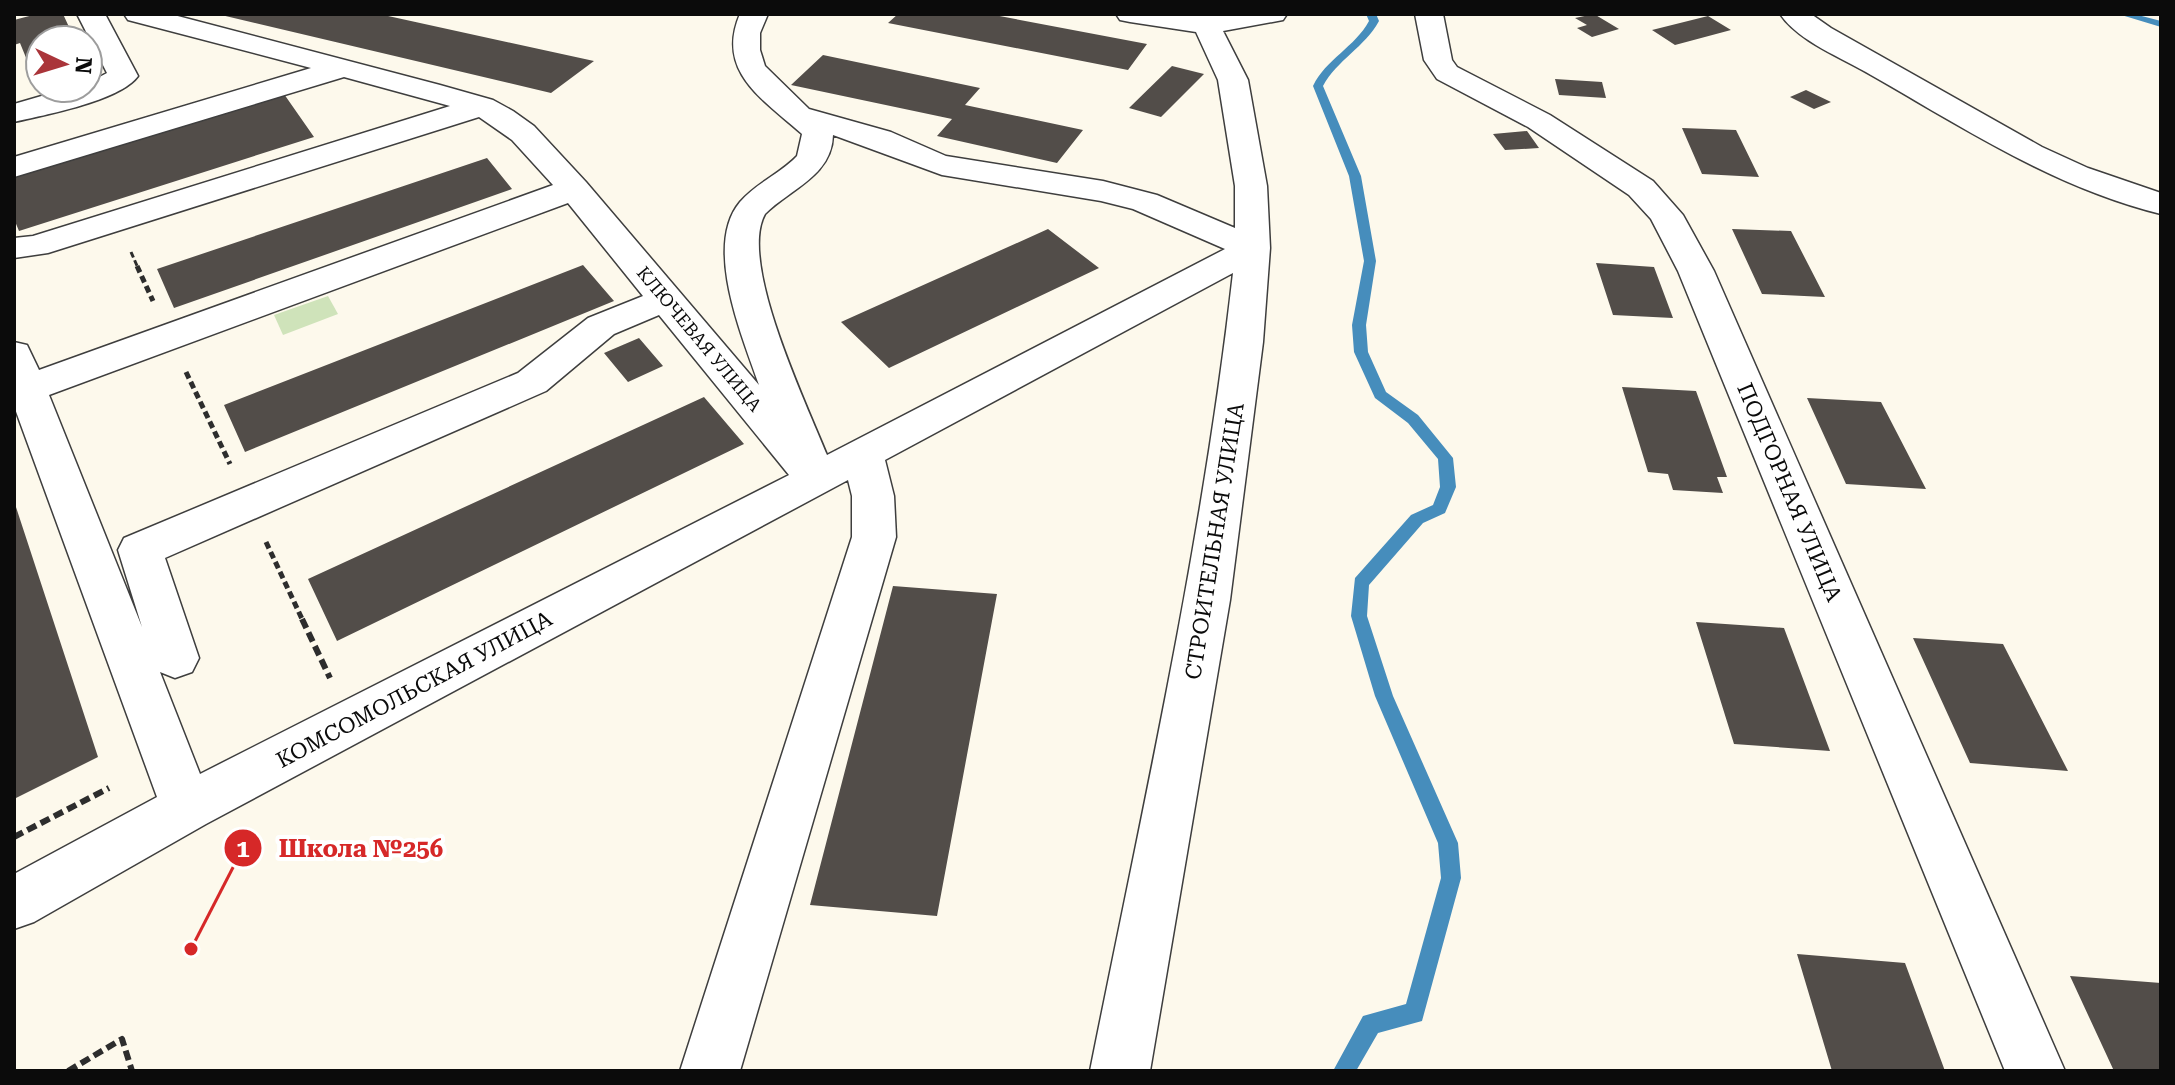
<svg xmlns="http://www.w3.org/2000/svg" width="2175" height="1085" font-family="'Roboto Serif',serif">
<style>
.green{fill:#cfe3ba}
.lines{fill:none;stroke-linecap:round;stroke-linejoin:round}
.stream{fill:#468dbc;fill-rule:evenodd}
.building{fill:#524d49}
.minor-casing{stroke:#3e3e3e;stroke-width:3}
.path-far2{stroke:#2d2d2d;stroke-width:3;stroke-dasharray:6 3;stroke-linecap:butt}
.path-far1{stroke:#2d2d2d;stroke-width:5;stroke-dasharray:7 4;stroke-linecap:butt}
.path{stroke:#2d2d2d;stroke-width:6;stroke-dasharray:10 5;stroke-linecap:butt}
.minor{fill:#fff;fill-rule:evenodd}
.labels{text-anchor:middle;stroke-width:8;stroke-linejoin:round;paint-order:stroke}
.far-street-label{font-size:18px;fill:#0b0b0b;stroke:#fff}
.street-label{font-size:22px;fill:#0b0b0b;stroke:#fff}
.leader{fill:none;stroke:#d62828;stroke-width:3}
.callout-dot{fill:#d62828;stroke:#fff;stroke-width:3}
.mark-label{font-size:24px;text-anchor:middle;font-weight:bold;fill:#fff}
.callout-label{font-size:24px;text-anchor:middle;font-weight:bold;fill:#d62828;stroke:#fff;stroke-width:8;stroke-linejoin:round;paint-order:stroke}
</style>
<rect width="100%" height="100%" fill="#fdf9ec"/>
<path class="green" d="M328 296 338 314 283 335 274 315Z"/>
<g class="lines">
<path class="stream" d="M1366 14H1376L1379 21C1365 47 1337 60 1323 86L1361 176 1376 261 1366 325 1368 352 1386 392 1418 415 1453 458 1456 487 1445 513 1423 523 1369 585 1367 616 1393 696 1458 843 1461 878 1422 1021 1378 1033 1356 1071H1333L1363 1016 1406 1004 1441 878 1438 843 1375 696 1351 616 1355 578 1411 515 1433 505 1440 487 1438 459 1408 423 1375 398 1354 352 1352 325 1364 261 1349 176 1313 86C1326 59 1355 47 1369 21Z
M2118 14H2134L2161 21V27Z"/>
</g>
<path class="building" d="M37 14H63L75 40H40V92L20 43 14 45V20Z
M217 14H379L594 61 551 93Z
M898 14H989L1147 44 1128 70 888 23Z
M1594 14 1619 29 1592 37 1577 28 1587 25 1575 18Z
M1708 16 1731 30 1675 45 1652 30Z
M823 55 980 88 965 105 1083 130 1057 163 937 136 952 119 791 85Z
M1172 66 1204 74 1161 117 1129 108Z
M1555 79 1602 82 1606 98 1559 95Z
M1806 90 1831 102 1814 109 1790 97Z
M284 94 314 137 19 231 14 219V176Z
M1682 128 1736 130 1759 177 1702 174Z
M1527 131 1539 148 1505 150 1493 134Z
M487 158 512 189 174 308 157 269Z
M1048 229 1099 268 889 368 841 322Z
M1732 229 1791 231 1825 297 1762 294Z
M1596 263 1654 267 1673 318 1613 315Z
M583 265 614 301 245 452 224 405Z
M639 338 663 366 628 382 604 353Z
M1622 387 1696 391 1727 477H1717L1723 493 1673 490 1668 474 1648 472Z
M704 397 744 444 337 641 308 579Z
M1807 398 1881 402 1926 489 1846 484Z
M14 501 98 757 14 799Z
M893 586 997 594 937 916 810 905Z
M1696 622 1784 628 1830 751 1734 744Z
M1913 638 2003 644 2068 771 1970 763Z
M1797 954 1905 963 1945 1071H1832Z
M2070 976 2161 983V1071H2114Z"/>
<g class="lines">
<defs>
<path id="minor" d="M77 14H105L138 76C120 101 44 115 14 122V104L69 88H88V83L107 73Z
M124 14H170L440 85 493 100 513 111 534 126 586 182 759 385C743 338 703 246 740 202 756 183 780 174 797 156L802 134C764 100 715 72 740 14H768L760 33V50L765 66 809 109 891 132 946 156 1103 181 1157 195 1235 228V186L1218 80 1196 32 1130 22 1120 20 1116 14H1287L1283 20 1223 31 1248 80 1267 186 1270 248 1263 342 1230 600 1150 1071H1090C1143 806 1203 541 1233 273L885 460 894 496 896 537 740 1071H680L852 537V496L848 480 206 824 34 922 14 929V874L157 797 14 406V342L27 345 39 370 553 185 512 140 479 117 48 253 14 258V238L33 236 450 106 344 77 14 177V157L311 68 128 20ZM833 135 942 175 1101 201 1133 209 1225 249 827 455C807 405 738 262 765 214 790 189 832 176 833 135ZM568 203 643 296 588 318 518 373 124 538 118 550 142 627 49 395ZM659 315 789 475 200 774 160 672 175 678 192 672 199 658 165 558 546 391 614 334Z
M1415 14H1443L1452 60 1457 67 1550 115 1653 181 1683 215 1714 271 2065 1071H2005L1678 271 1651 219 1629 195 1528 127 1437 79 1424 60Z
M1780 14H1811L1831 28 2042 147 2088 168 2161 193V214C2055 188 1964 128 1871 75 1843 58 1799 42 1780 14Z"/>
</defs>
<use href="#minor" class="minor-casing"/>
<path class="path-far2" d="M131 252 138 268"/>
<path class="path-far1" d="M137 266 153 301
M186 372 230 464
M266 542 303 621"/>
<path class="path" d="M302 619 330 678
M14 837 109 788
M68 1071 122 1039 132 1071"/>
<use href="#minor" class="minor"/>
</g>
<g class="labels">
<g class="far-street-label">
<text transform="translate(699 339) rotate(50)" y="6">КЛЮЧЕВАЯ УЛИЦА</text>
</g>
<g class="street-label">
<text transform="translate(1790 492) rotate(67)" y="8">ПОДГОРНАЯ УЛИЦА</text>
<text transform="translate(1214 541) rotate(-81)" y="8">СТРОИТЕЛЬНАЯ УЛИЦА</text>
<text transform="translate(414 689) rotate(-28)" y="8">КОМСОМОЛЬСКАЯ УЛИЦА</text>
</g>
</g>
<path class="leader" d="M191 949L243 848"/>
<g class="callout-dot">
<circle cx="191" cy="949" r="8"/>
<circle cx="243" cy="848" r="20"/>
</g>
<g class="mark-label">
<text x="243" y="857">1</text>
</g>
<g class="callout-label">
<text x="361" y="857">Школа №256</text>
</g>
<rect width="2175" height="1085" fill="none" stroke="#0b0b0b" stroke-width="32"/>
<g transform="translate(64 64) rotate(94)"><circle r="38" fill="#ffffff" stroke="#9d9d9d" stroke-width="2"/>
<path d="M0-6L14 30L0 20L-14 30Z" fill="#aa353a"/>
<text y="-12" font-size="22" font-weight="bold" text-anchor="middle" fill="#0b0b0b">N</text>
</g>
</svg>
